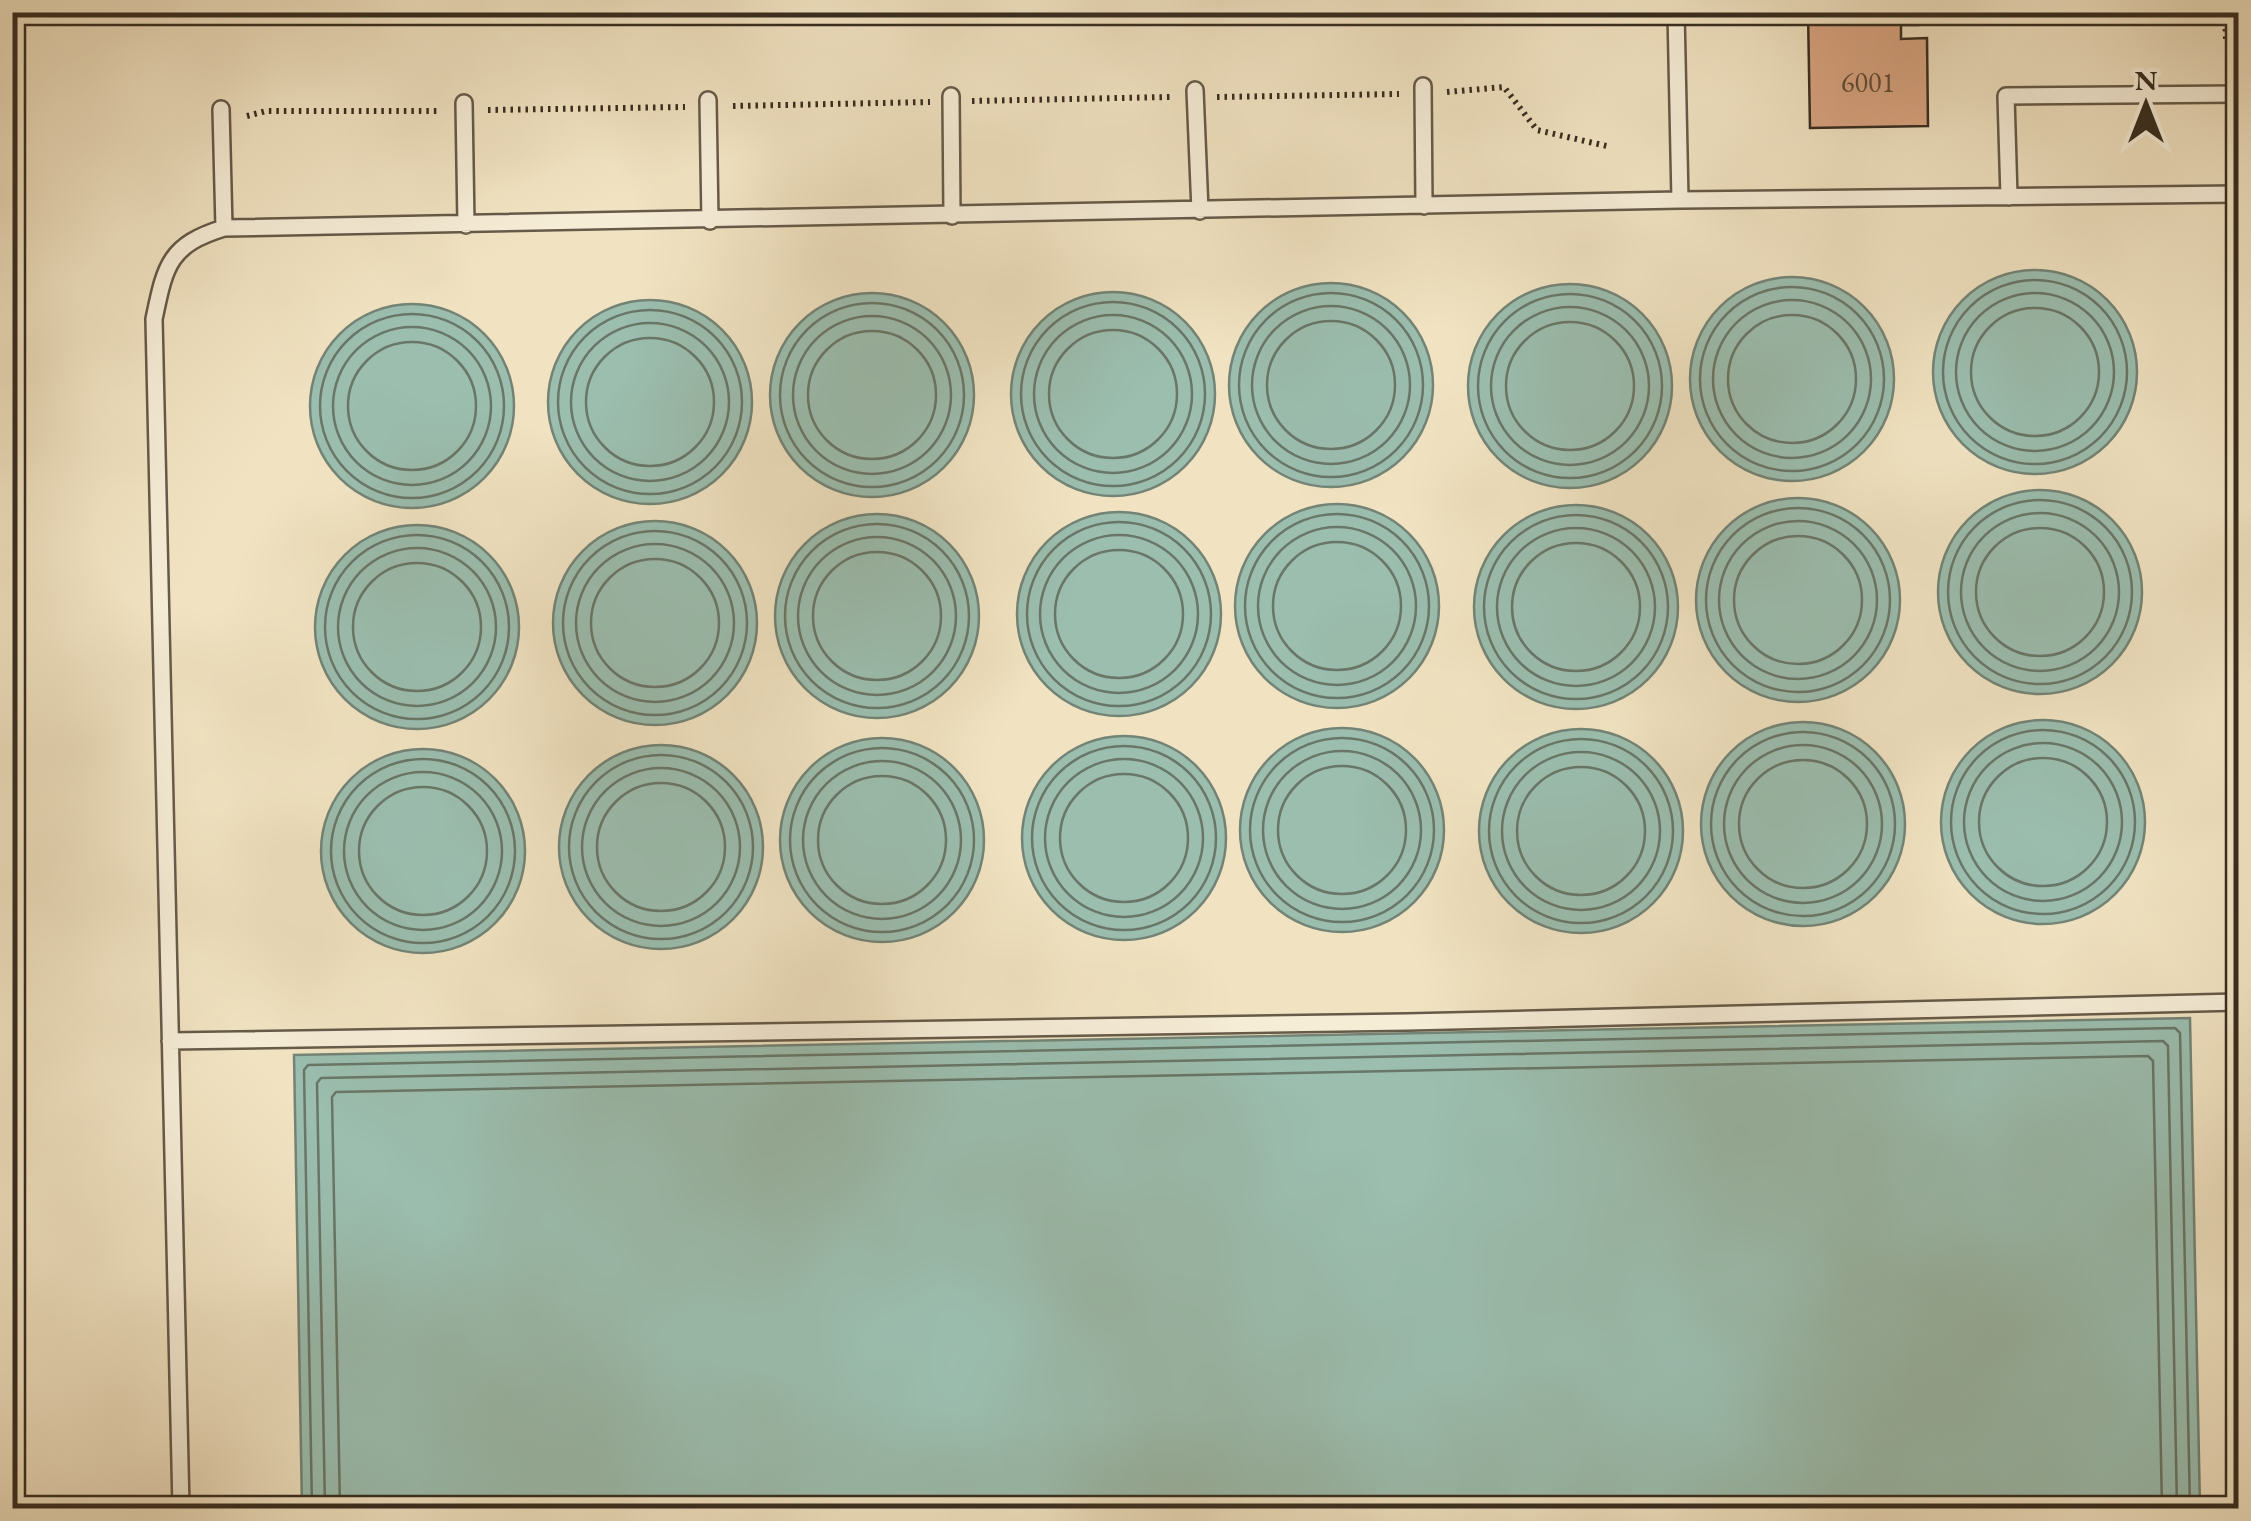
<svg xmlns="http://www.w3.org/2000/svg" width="2251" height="1521" font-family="'EB Garamond',serif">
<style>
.water{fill:#9bbeaf;stroke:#738476;stroke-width:2.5}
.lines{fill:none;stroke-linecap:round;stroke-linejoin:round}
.shore{stroke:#697668;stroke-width:2.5}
.building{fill:#d9a582;stroke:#372d21;stroke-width:2.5}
.service-casing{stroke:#665a49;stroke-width:20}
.path{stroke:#372d21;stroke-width:6;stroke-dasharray:2.5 5;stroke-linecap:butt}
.service{stroke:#f6edd7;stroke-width:15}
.labels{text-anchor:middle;stroke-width:8;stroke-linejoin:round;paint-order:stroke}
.number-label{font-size:28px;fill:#604b39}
</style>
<rect width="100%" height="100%" fill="#f1e3c2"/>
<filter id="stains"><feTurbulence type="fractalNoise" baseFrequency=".002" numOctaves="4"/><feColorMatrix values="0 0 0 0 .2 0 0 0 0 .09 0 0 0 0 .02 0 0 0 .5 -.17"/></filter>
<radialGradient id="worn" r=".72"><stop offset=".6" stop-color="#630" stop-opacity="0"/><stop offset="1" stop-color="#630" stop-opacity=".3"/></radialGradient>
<path class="water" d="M1933 372a102 102 0 1 1 204 0a102 102 0 1 1-204 0Z
M1690 379a102 102 0 1 1 204 0a102 102 0 1 1-204 0Z
M1229 385a102 102 0 1 1 204 0a102 102 0 1 1-204 0Z
M1468 386a102 102 0 1 1 204 0a102 102 0 1 1-204 0Z
M1011 394a102 102 0 1 1 204 0a102 102 0 1 1-204 0Z
M770 395a102 102 0 1 1 204 0a102 102 0 1 1-204 0Z
M548 402a102 102 0 1 1 204 0a102 102 0 1 1-204 0Z
M310 406a102 102 0 1 1 204 0a102 102 0 1 1-204 0Z
M1938 592a102 102 0 1 1 204 0a102 102 0 1 1-204 0Z
M1696 600a102 102 0 1 1 204 0a102 102 0 1 1-204 0Z
M1235 606a102 102 0 1 1 204 0a102 102 0 1 1-204 0Z
M1474 607a102 102 0 1 1 204 0a102 102 0 1 1-204 0Z
M1017 614a102 102 0 1 1 204 0a102 102 0 1 1-204 0Z
M775 616a102 102 0 1 1 204 0a102 102 0 1 1-204 0Z
M553 623a102 102 0 1 1 204 0a102 102 0 1 1-204 0Z
M315 627a102 102 0 1 1 204 0a102 102 0 1 1-204 0Z
M1941 822a102 102 0 1 1 204 0a102 102 0 1 1-204 0Z
M1701 824a102 102 0 1 1 204 0a102 102 0 1 1-204 0Z
M1240 830a102 102 0 1 1 204 0a102 102 0 1 1-204 0Z
M1479 831a102 102 0 1 1 204 0a102 102 0 1 1-204 0Z
M1022 838a102 102 0 1 1 204 0a102 102 0 1 1-204 0Z
M780 840a102 102 0 1 1 204 0a102 102 0 1 1-204 0Z
M559 847a102 102 0 1 1 204 0a102 102 0 1 1-204 0Z
M321 851a102 102 0 1 1 204 0a102 102 0 1 1-204 0Z
M2190 1018 2200 1508H302L294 1055Z"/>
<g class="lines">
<path class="shore" d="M1943 372a92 92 0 1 1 184 0a92 92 0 1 1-184 0Z
M1700 379a92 92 0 1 1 184 0a92 92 0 1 1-184 0Z
M1956 372a79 79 0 1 1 158 0a79 79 0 1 1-158 0Z
M1239 385a92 92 0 1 1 184 0a92 92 0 1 1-184 0Z
M1478 386a92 92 0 1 1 184 0a92 92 0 1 1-184 0Z
M1713 379a79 79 0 1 1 158 0a79 79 0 1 1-158 0Z
M1021 394a92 92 0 1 1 184 0a92 92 0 1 1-184 0Z
M780 395a92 92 0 1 1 184 0a92 92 0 1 1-184 0Z
M1252 385a79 79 0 1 1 158 0a79 79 0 1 1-158 0Z
M1491 386a79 79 0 1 1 158 0a79 79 0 1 1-158 0Z
M1971 372a64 64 0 1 1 128 0a64 64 0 1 1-128 0Z
M558 402a92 92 0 1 1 184 0a92 92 0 1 1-184 0Z
M320 406a92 92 0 1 1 184 0a92 92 0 1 1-184 0Z
M1034 394a79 79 0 1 1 158 0a79 79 0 1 1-158 0Z
M1728 379a64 64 0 1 1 128 0a64 64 0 1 1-128 0Z
M793 395a79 79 0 1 1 158 0a79 79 0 1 1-158 0Z
M1267 385a64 64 0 1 1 128 0a64 64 0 1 1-128 0Z
M1506 386a64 64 0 1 1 128 0a64 64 0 1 1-128 0Z
M571 402a79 79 0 1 1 158 0a79 79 0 1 1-158 0Z
M333 406a79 79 0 1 1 158 0a79 79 0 1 1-158 0Z
M1049 394a64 64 0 1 1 128 0a64 64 0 1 1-128 0Z
M808 395a64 64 0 1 1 128 0a64 64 0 1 1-128 0Z
M586 402a64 64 0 1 1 128 0a64 64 0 1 1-128 0Z
M348 406a64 64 0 1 1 128 0a64 64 0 1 1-128 0Z
M1948 592a92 92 0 1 1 184 0a92 92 0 1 1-184 0Z
M1706 600a92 92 0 1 1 184 0a92 92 0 1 1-184 0Z
M1961 592a79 79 0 1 1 158 0a79 79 0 1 1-158 0Z
M1245 606a92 92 0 1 1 184 0a92 92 0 1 1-184 0Z
M1484 607a92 92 0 1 1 184 0a92 92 0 1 1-184 0Z
M1719 600a79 79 0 1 1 158 0a79 79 0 1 1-158 0Z
M1027 614a92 92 0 1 1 184 0a92 92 0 1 1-184 0Z
M785 616a92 92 0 1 1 184 0a92 92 0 1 1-184 0Z
M1258 606a79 79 0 1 1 158 0a79 79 0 1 1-158 0Z
M1497 607a79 79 0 1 1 158 0a79 79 0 1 1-158 0Z
M1976 592a64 64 0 1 1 128 0a64 64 0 1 1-128 0Z
M563 623a92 92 0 1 1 184 0a92 92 0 1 1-184 0Z
M1040 614a79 79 0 1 1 158 0a79 79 0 1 1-158 0Z
M325 627a92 92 0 1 1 184 0a92 92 0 1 1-184 0Z
M1734 600a64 64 0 1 1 128 0a64 64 0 1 1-128 0Z
M798 616a79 79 0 1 1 158 0a79 79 0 1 1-158 0Z
M1273 606a64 64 0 1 1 128 0a64 64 0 1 1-128 0Z
M1512 607a64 64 0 1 1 128 0a64 64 0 1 1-128 0Z
M576 623a79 79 0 1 1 158 0a79 79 0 1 1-158 0Z
M338 627a79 79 0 1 1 158 0a79 79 0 1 1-158 0Z
M1055 614a64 64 0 1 1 128 0a64 64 0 1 1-128 0Z
M813 616a64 64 0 1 1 128 0a64 64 0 1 1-128 0Z
M591 623a64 64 0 1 1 128 0a64 64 0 1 1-128 0Z
M353 627a64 64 0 1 1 128 0a64 64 0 1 1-128 0Z
M1951 822a92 92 0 1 1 184 0a92 92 0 1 1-184 0Z
M1711 824a92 92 0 1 1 184 0a92 92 0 1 1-184 0Z
M1250 830a92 92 0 1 1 184 0a92 92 0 1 1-184 0Z
M1489 831a92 92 0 1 1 184 0a92 92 0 1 1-184 0Z
M1964 822a79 79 0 1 1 158 0a79 79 0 1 1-158 0Z
M1724 824a79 79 0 1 1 158 0a79 79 0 1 1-158 0Z
M1032 838a92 92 0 1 1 184 0a92 92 0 1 1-184 0Z
M790 840a92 92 0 1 1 184 0a92 92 0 1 1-184 0Z
M1263 830a79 79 0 1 1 158 0a79 79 0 1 1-158 0Z
M1502 831a79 79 0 1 1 158 0a79 79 0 1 1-158 0Z
M569 847a92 92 0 1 1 184 0a92 92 0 1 1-184 0Z
M1979 822a64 64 0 1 1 128 0a64 64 0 1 1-128 0Z
M1045 838a79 79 0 1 1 158 0a79 79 0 1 1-158 0Z
M331 851a92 92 0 1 1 184 0a92 92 0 1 1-184 0Z
M1739 824a64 64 0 1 1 128 0a64 64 0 1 1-128 0Z
M803 840a79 79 0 1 1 158 0a79 79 0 1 1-158 0Z
M1278 830a64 64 0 1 1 128 0a64 64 0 1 1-128 0Z
M1517 831a64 64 0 1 1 128 0a64 64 0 1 1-128 0Z
M582 847a79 79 0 1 1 158 0a79 79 0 1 1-158 0Z
M344 851a79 79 0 1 1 158 0a79 79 0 1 1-158 0Z
M1060 838a64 64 0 1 1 128 0a64 64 0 1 1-128 0Z
M818 840a64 64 0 1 1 128 0a64 64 0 1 1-128 0Z
M597 847a64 64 0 1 1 128 0a64 64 0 1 1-128 0Z
M359 851a64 64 0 1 1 128 0a64 64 0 1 1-128 0Z
M312 1508 304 1070 308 1065 2175 1028 2180 1033 2190 1508
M325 1508 317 1083 321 1078 2163 1041 2168 1046 2177 1508
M340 1508 332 1097 336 1092 2148 1056 2153 1061 2162 1508"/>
</g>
<path class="building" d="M1808 12H1974L1918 14V25H1901V39L1927 38 1928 126 1810 128Z"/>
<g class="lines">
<defs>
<path id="service" d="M1676 12 1680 200
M1423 86 1424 206
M1195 90 1200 211
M951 96 952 216
M708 100 710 221
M464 103 466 225
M221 109 224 228
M2009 197 2006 96 2238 94
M170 1041 1407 1022 2238 1002
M181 1508 154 319C165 267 168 245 224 228L1680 200 2238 194"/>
</defs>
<use href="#service" class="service-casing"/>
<path class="path" d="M2225 14 2226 39
M1447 92 1504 87 1537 130 1611 147
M1217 97 1399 94
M972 101 1170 97
M733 106 930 102
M488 110 685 107
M247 116 266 111H441"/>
<use href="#service" class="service"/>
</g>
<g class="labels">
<g class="number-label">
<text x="1868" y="92">6001</text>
</g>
</g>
<rect width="2251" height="1521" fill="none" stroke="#f1e3c2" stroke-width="50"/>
<rect x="15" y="15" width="2221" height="1491" fill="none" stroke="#372d21" stroke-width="5"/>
<rect x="25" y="25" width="2201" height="1471" fill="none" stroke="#372d21" stroke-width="2.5"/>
<g transform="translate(2146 105)" stroke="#f6edd7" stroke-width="8" paint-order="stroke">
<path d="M0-8L18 38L0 25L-18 38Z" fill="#372d21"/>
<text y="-15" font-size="28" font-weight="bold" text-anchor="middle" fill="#372d21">N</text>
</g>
<rect width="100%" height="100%" filter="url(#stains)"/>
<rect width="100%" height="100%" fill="url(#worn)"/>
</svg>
